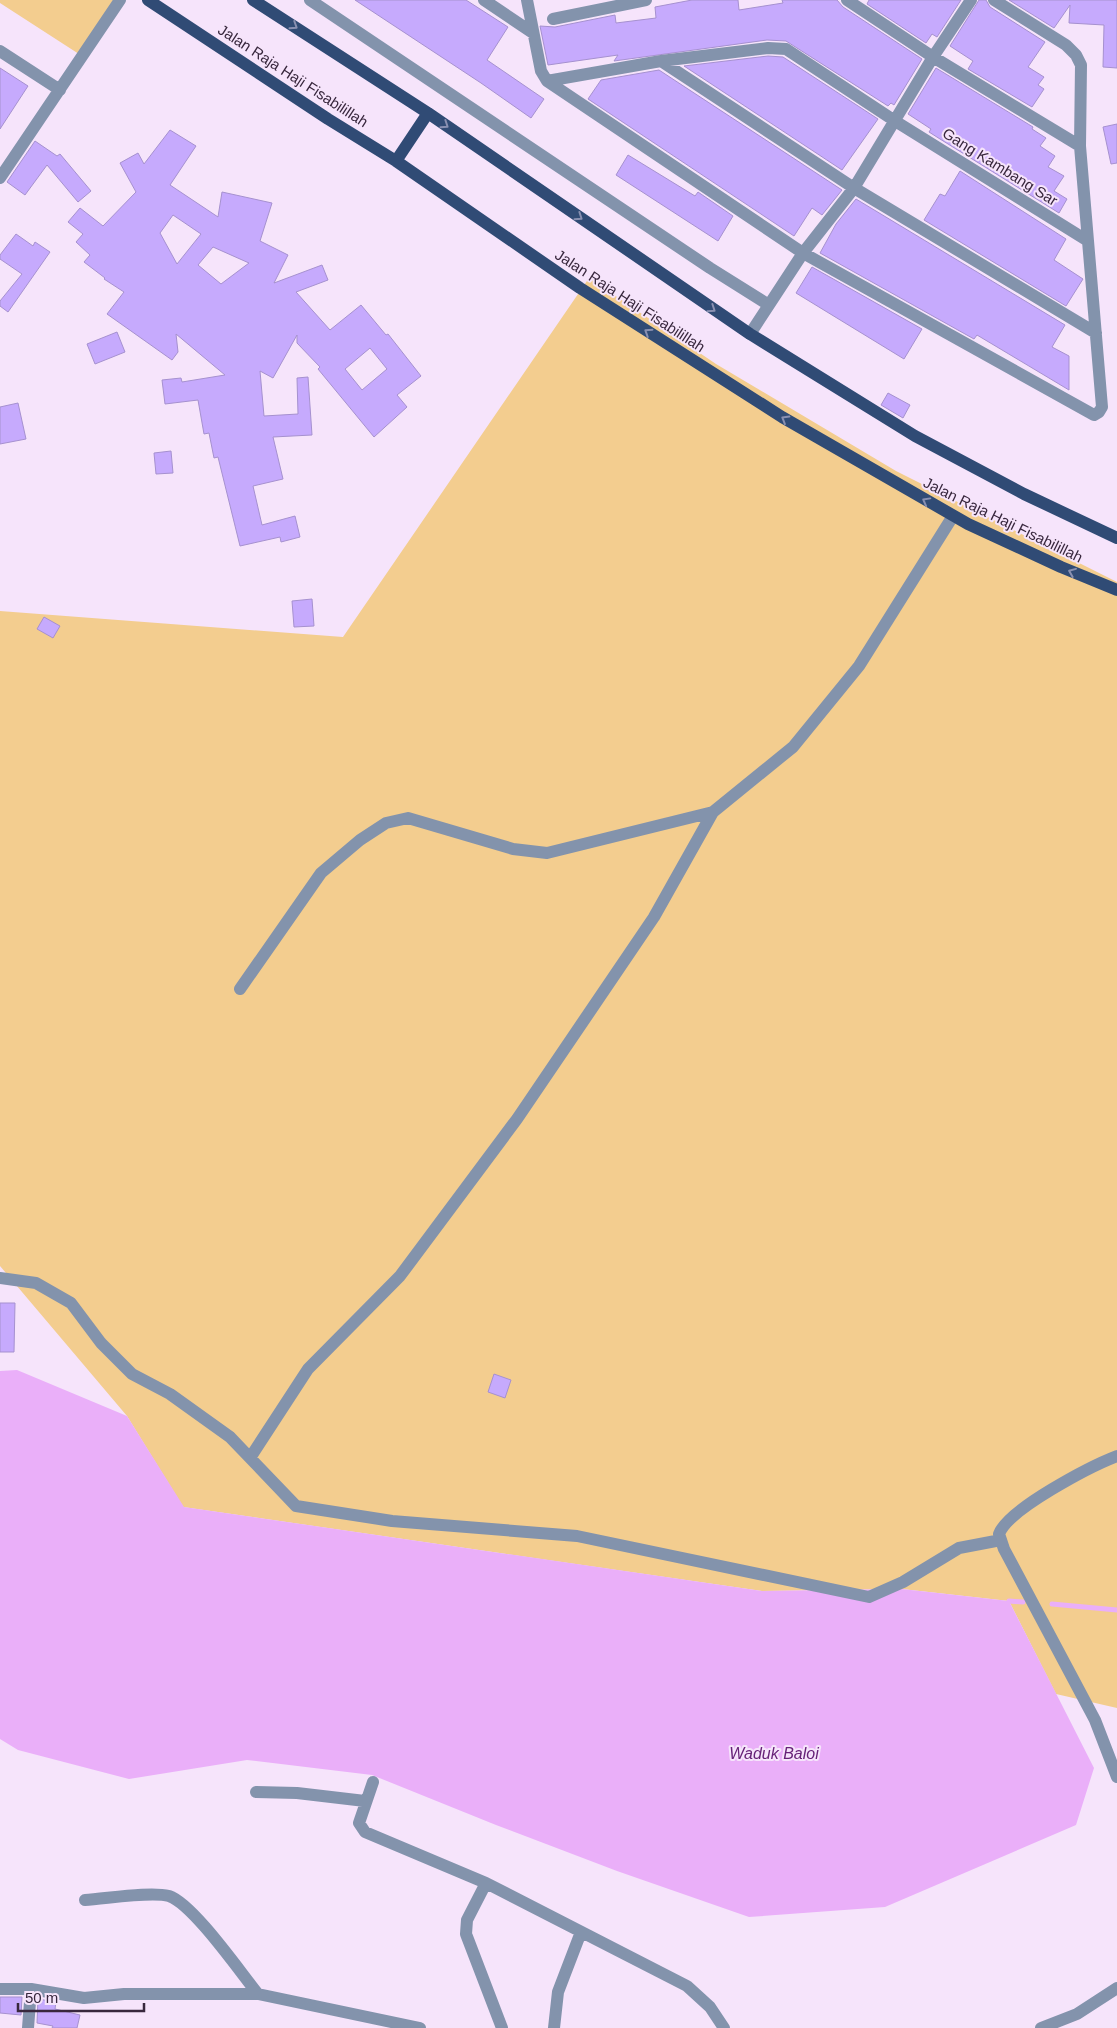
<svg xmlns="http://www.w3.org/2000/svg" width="1117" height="2028" font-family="Arial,sans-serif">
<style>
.green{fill:#f3cd8f}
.water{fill:#eaaff9}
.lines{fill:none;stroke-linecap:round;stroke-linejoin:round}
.stream{stroke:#eaaff9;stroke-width:5}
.building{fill:#c6aafd;stroke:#a691cf;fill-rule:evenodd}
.minor{stroke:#8393ac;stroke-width:12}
.major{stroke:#304b75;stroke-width:12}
.oneway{stroke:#8990b1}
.labels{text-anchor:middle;stroke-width:4;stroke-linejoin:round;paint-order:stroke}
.street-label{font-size:15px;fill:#38273d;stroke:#f6e4fb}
.water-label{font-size:16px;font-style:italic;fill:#672278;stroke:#f6e4fb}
</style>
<rect width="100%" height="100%" fill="#f6e4fb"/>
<path class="green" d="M0 0H120L82 56 0 3Z
M589 278 716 364 896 471 1117 582V1708L1056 1694 1009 1601 902 1589 762 1591 183 1507 127 1416 0 1266V611L343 637Z"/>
<path class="water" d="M17 1370 127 1416 184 1507 762 1591 902 1589 1009 1601 1094 1768 1076 1825 885 1907 749 1917 617 1871 496 1825 372 1775 247 1760 129 1779 18 1750 0 1739V1371Z"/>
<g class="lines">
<path class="stream" d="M1009 1601 1023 1602
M1052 1604 1117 1610"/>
</g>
<path class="building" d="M355 0H466L508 27 487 60 544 99 531 118 481 83Z
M692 0H738L739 10 783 3 782 0H837L843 7 922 59 894 105 891 103 888 106 786 41 767 40 614 61 618 55 548 65 540 26 555 27 615 15 616 23 656 18 655 7Z
M869 0H961L937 37 932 34 926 43 867 4Z
M979 0H986L990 7 1045 42 1028 67 1044 77 1038 85 1044 89 1032 107 968 69 973 61 950 46Z
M1009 0H1117V68L1103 67 1104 25 1069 23 1070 5 1054 28Z
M768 56 783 57 878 119 842 170 684 66Z
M0 68 28 86 0 129Z
M936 68 1033 127 1032 129 1046 138 1040 146 1055 156 1048 167 1064 176 1054 191 1067 199 1059 213 940 139 929 132 931 129 908 114Z
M659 70 842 190 822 215 812 208 794 236 588 99 601 80Z
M1117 124V163L1111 164 1103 127Z
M170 130 196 146 170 185 218 217 222 192 272 203 260 241 288 255 274 283 322 265 328 280 296 292 330 330 361 305 386 335 388 334 421 376 397 395 407 407 374 437 318 369 320 367 297 343V335L273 378 260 371 264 416 298 414 297 378 308 377 312 435 273 437 283 479 253 486 262 525 295 516 300 537 281 542 280 537 240 546 218 457 214 458 209 433 204 434 198 400 165 404 162 380 181 378 182 382 225 375 176 334 178 352 172 360 107 314 124 292 104 279 105 278 84 262 90 255 76 242 83 234 68 222 80 208 103 226 136 192 120 163 138 153 144 164ZM173 215 201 234 177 264 160 233ZM213 247 249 263 221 284 198 265ZM370 348 387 369 362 390 345 369Z
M35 141 57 156 60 154 91 191 78 202 47 165 25 195 7 182Z
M628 155 695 196 698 192 733 216 718 241 616 175Z
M960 171 1066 239 1054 260 1083 279 1066 306 924 220 940 194 945 196Z
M856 199 1065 325 1052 347 1069 356V390L977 335 974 339 820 253 836 224Z
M16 234 33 246 35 242 50 252 8 312 0 306V301L22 274 0 259V255Z
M812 267 922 329 904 359 796 293Z
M117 332 125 352 95 364 87 344Z
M888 393 910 405 903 418 881 405Z
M18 403 26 439 0 444V407Z
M171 451 173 473 156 474 154 453Z
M312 599 314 626 294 627 292 601Z
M44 617 60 626 53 638 37 629Z
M0 1303H15L14 1352H0Z
M494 1374 511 1380 505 1398 488 1392Z
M0 1997H22L21 2015 0 2013Z
M38 1999 56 2002 55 2009 80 2015 77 2028H52L53 2026 37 2023Z"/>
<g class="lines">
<path class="minor" d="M310 0 710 268 769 305
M484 0 533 33
M527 0 541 71 547 81 803 253 1094 415 1099 412 1102 407 1080 146 1081 65 1076 55 1066 45 994 0
M847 0 933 57 1080 146
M553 19 646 0
M0 51 60 90
M661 61 854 188 1096 333
M547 81 661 61 768 48 786 49 895 121 1088 241
M0 178 120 0
M750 334 803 253 854 188 933 57 971 0
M240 989 321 873 360 840 386 823 408 818 513 849 547 853 713 812
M0 1278 36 1283 71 1303 101 1343 132 1374 170 1394 230 1437 296 1506 392 1521 577 1536 869 1597 903 1582 959 1548 1001 1540
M1117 1456C1091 1466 1008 1509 999 1534L1004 1549 1095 1720 1117 1777
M250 1458 308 1369 400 1276 517 1119 654 917 713 812 793 747 859 666 953 516
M373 1782 359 1823 365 1832 486 1883 687 1986 710 2007 724 2028
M256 1792 297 1793 365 1801
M486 1883 467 1920 466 1934 502 2028
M85 1900C105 1899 150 1891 169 1896 193 1904 240 1972 258 1994
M0 1989H31L84 1998 124 1994H258L420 2028
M28 2028 31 1989
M554 2028 558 1992 581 1932
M1041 2028 1077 2014 1117 1988"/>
<path class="major" d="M148 0 328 119 396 161 580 288 782 417 968 524 1061 567 1117 590
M253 0 428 113 750 334 915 436 1024 494 1117 538
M396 161 428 113"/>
</g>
<defs><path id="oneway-chevron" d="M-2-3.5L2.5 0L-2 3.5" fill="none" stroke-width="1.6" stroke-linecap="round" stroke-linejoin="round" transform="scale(1.25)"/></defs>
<g class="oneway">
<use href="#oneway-chevron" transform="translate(294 26) rotate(33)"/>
<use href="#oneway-chevron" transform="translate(445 125) rotate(34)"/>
<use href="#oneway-chevron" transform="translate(579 217) rotate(34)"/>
<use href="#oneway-chevron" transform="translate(712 309) rotate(34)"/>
<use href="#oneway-chevron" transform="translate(648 332) rotate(-147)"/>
<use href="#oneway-chevron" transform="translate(785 419) rotate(-149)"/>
<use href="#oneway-chevron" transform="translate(926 501) rotate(-151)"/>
<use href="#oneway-chevron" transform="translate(1072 572) rotate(-158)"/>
</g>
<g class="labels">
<g class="street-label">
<text transform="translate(293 76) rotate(33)" y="5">Jalan Raja Haji Fisabilillah</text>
<text transform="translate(1000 167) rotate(32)" y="5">Gang Kambang Sar</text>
<text transform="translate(630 301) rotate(33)" y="5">Jalan Raja Haji Fisabilillah</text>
<text transform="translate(1003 520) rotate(26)" y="5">Jalan Raja Haji Fisabilillah</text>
</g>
<g class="water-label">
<text x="774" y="1759">Waduk Baloi</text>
</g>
</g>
<path d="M18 2003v8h126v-8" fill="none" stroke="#38273d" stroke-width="2.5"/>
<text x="25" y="2003" font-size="15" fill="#38273d" stroke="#f6e4fb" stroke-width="4" paint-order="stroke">50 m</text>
</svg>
